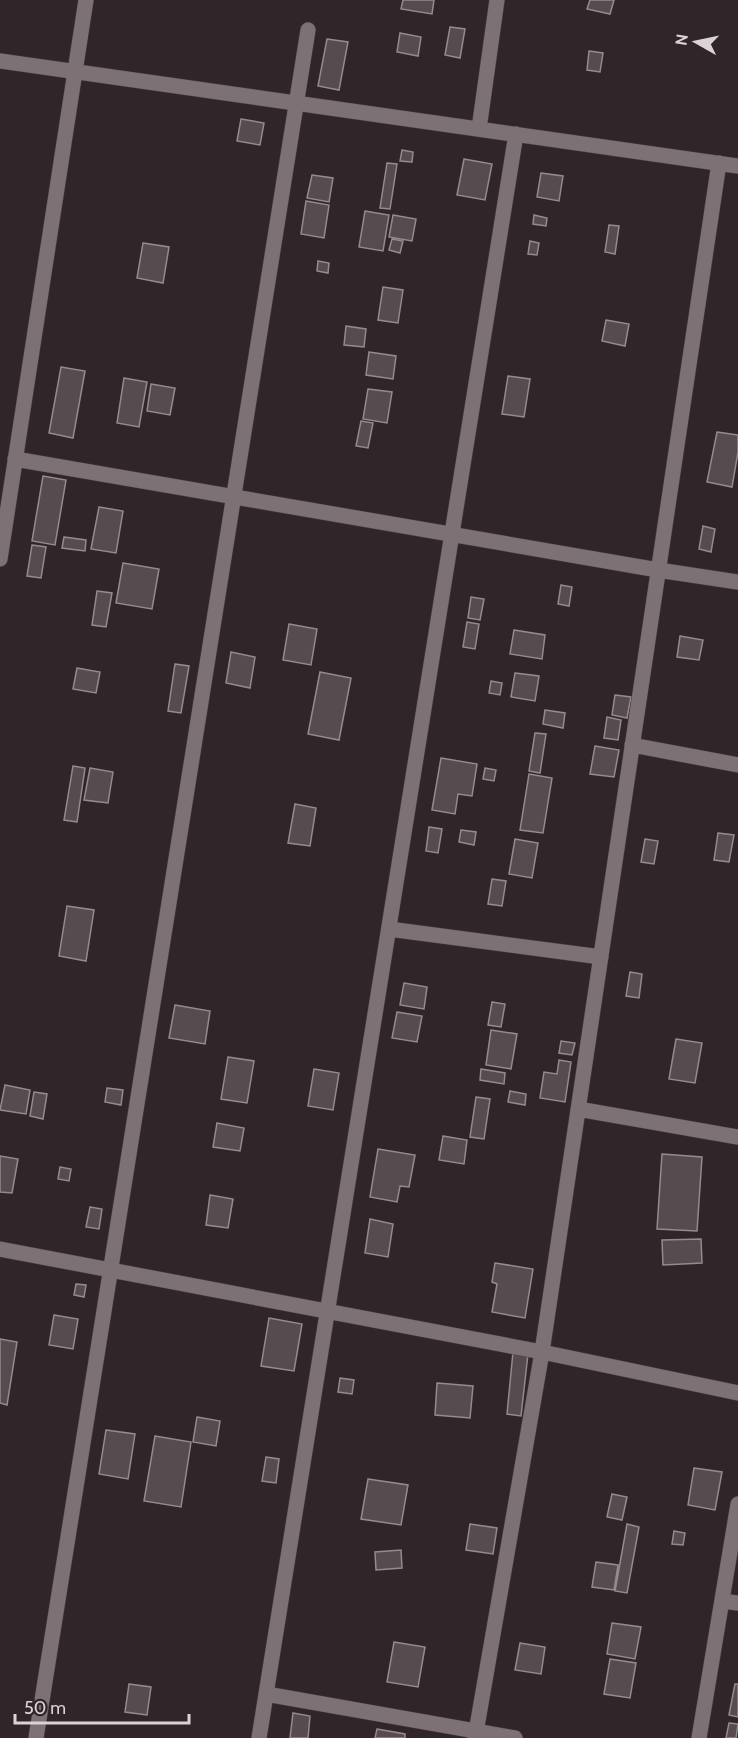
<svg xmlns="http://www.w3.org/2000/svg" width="738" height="1738" font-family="Cabin,sans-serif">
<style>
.building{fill:#564b4e;stroke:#978a8e;stroke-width:1.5}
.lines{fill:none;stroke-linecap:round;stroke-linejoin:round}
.street-casing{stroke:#4a4245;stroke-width:16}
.street{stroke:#7d7175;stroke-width:15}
</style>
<rect width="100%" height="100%" fill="#302629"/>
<path class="building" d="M403 0H434L432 14 401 9Z
M590 0H614L610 14 587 9Z
M450 27 465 29 460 58 445 55Z
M400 33 421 37 418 56 397 52Z
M327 39 348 42 339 90 318 86Z
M589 51 603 53 600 72 587 70Z
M241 119 264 123 260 145 237 141Z
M402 150 413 152 412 162 400 161Z
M464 159 492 164 485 200 457 195Z
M387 163 397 164 390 209 380 208Z
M541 173 563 176 559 201 537 197Z
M312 175 333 178 329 202 307 198Z
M306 201 329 205 324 238 301 234Z
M365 211 389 215 383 251 359 247Z
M393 215 416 219 412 241 389 237Z
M534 215 547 218 546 226 533 224Z
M609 225 619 226 615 254 605 252Z
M392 239 403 241 400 253 389 250Z
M530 241 539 243 537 255 528 254Z
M143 243 169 247 163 283 137 278Z
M318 261 329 263 328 273 317 271Z
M383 287 403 290 398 323 378 320Z
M606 320 629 324 625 346 602 341Z
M346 326 366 329 364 347 344 345Z
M369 352 396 356 393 379 366 375Z
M61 367 85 371 73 438 49 433Z
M508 376 530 379 524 417 502 414Z
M124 378 147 382 139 427 117 423Z
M151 384 175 388 170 415 147 411Z
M368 389 392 392 387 423 363 419Z
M361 421 373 423 368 448 356 446Z
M717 432 738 435V452L732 487 707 482Z
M43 476 66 480 55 545 32 541Z
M99 507 123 511 116 553 91 549Z
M703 526 715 529 711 552 699 549Z
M64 537 86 540 85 551 62 548Z
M32 545 46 547 41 578 27 576Z
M123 563 159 569 152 609 116 603Z
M561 585 572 587 569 606 558 604Z
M97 591 112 593 106 627 92 625Z
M471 597 484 599 480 620 468 618Z
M467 622 479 624 475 649 463 647Z
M289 624 317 629 311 665 283 660Z
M514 630 545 635 542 659 510 654Z
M680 636 703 640 699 660 677 657Z
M231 652 255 657 250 688 226 683Z
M175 664 189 666 181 713 168 711Z
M77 668 100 672 96 693 73 689Z
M320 672 351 678 339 740 308 734Z
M515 673 539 676 535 701 511 697Z
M491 681 502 683 500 695 489 693Z
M615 695 631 697 627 718 612 715Z
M545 710 565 713 563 728 543 724Z
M607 717 621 720 618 740 604 738Z
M535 733 546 734 540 773 529 771Z
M595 746 619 750 614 777 590 774Z
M441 758 477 764 472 796 458 794 455 814 432 810Z
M73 766 85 768 77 822 64 820Z
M90 768 113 772 108 803 84 800Z
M485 768 496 770 494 781 483 779Z
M529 774 552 778 543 833 520 830Z
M295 804 316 808 310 846 288 843Z
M429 827 442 829 438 853 426 851Z
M461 830 476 832 474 845 459 842Z
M718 833 734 835 729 862 714 860Z
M515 839 538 843 532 878 509 874Z
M645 839 658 841 654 864 641 862Z
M492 879 506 881 502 906 488 904Z
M67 906 94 910 86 961 59 956Z
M630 972 642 974 639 998 626 996Z
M404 983 427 987 424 1009 400 1005Z
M492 1002 505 1004 501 1027 488 1025Z
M175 1005 210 1011 205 1044 169 1038Z
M397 1012 422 1016 417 1042 392 1038Z
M491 1030 517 1034 511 1069 486 1065Z
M676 1039 702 1043 695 1083 669 1079Z
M561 1041 575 1043 572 1055 559 1053Z
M228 1057 254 1061 247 1103 221 1099Z
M559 1060 571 1062 565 1102 540 1098 544 1072 557 1074Z
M314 1069 339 1073 333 1110 308 1106Z
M481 1069 505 1073 504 1084 480 1080Z
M5 1085 30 1090 26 1114 0 1110Z
M107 1088 123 1090 121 1105 105 1102Z
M510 1091 526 1094 525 1105 508 1102Z
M34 1092 47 1094 43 1119 30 1116Z
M476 1097 490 1099 484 1139 470 1137Z
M217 1123 244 1128 240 1151 213 1147Z
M443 1136 467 1140 464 1164 439 1160Z
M378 1149 415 1155 409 1187 400 1186 397 1202 370 1197Z
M662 1154 702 1157 697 1231 657 1229Z
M0 1156 18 1159 12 1193 0 1192Z
M60 1167 71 1169 69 1181 58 1179Z
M210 1195 233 1199 228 1228 206 1225Z
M90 1207 102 1209 99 1229 86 1227Z
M370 1219 393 1224 388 1257 365 1253Z
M701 1239 702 1263 663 1265 662 1240Z
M495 1263 533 1269 525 1318 492 1312 497 1284 492 1282Z
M76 1284 86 1285 84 1297 74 1295Z
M54 1315 78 1319 73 1349 49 1345Z
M269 1318 302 1324 294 1371 261 1366Z
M0 1339 17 1342 7 1405 0 1403Z
M513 1352 528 1354 521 1416 507 1414Z
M340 1378 354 1380 352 1394 338 1392Z
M437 1383 473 1386 470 1418 435 1415Z
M197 1417 220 1421 216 1446 193 1442Z
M106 1430 135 1434 128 1479 99 1474Z
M155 1436 191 1442 181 1507 144 1501Z
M266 1457 279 1459 276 1483 262 1481Z
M694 1468 722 1472 715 1510 688 1505Z
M368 1479 408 1485 401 1525 361 1519Z
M612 1494 627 1497 622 1520 607 1517Z
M470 1524 497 1528 493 1554 466 1550Z
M627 1524 639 1527 627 1593 615 1591Z
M674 1531 685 1533 683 1545 672 1544Z
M401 1550 402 1568 376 1570 375 1552Z
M596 1562 618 1565 614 1590 592 1587Z
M612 1623 641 1627 635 1659 607 1654Z
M394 1642 425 1647 418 1687 387 1682Z
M520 1643 545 1647 541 1674 515 1670Z
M610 1659 636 1663 630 1698 604 1694Z
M129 1684 151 1687 147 1715 125 1712Z
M735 1684H738V1717L729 1715Z
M293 1713 310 1716 308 1738H290Z
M729 1723 738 1724 736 1738H726Z
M377 1729 405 1734V1738H375Z"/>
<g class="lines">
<defs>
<path id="street" d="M0 61 738 166
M479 129 497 0
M15 459 658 570 738 582
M0 559 86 0
M632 745 738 765
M389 929 601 957
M578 1109 738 1137
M0 1249 542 1352 738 1393
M722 1601 738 1603
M266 1694 515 1738
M36 1738 308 30
M259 1738 516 134
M475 1738 542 1352 719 163
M699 1738 738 1504"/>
</defs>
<use href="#street" class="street-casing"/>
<use href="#street" class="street"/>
</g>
<g transform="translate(696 42) rotate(279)" stroke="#302629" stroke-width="4.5" paint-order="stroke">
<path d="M0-4.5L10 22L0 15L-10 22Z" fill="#dad4d5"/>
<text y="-9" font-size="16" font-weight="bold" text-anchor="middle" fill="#dad4d5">N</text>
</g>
<path d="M15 1714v9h174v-9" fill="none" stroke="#dad4d5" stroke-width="3"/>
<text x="24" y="1714" font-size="18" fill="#dad4d5" stroke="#302629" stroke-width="4.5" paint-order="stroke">50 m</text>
</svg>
